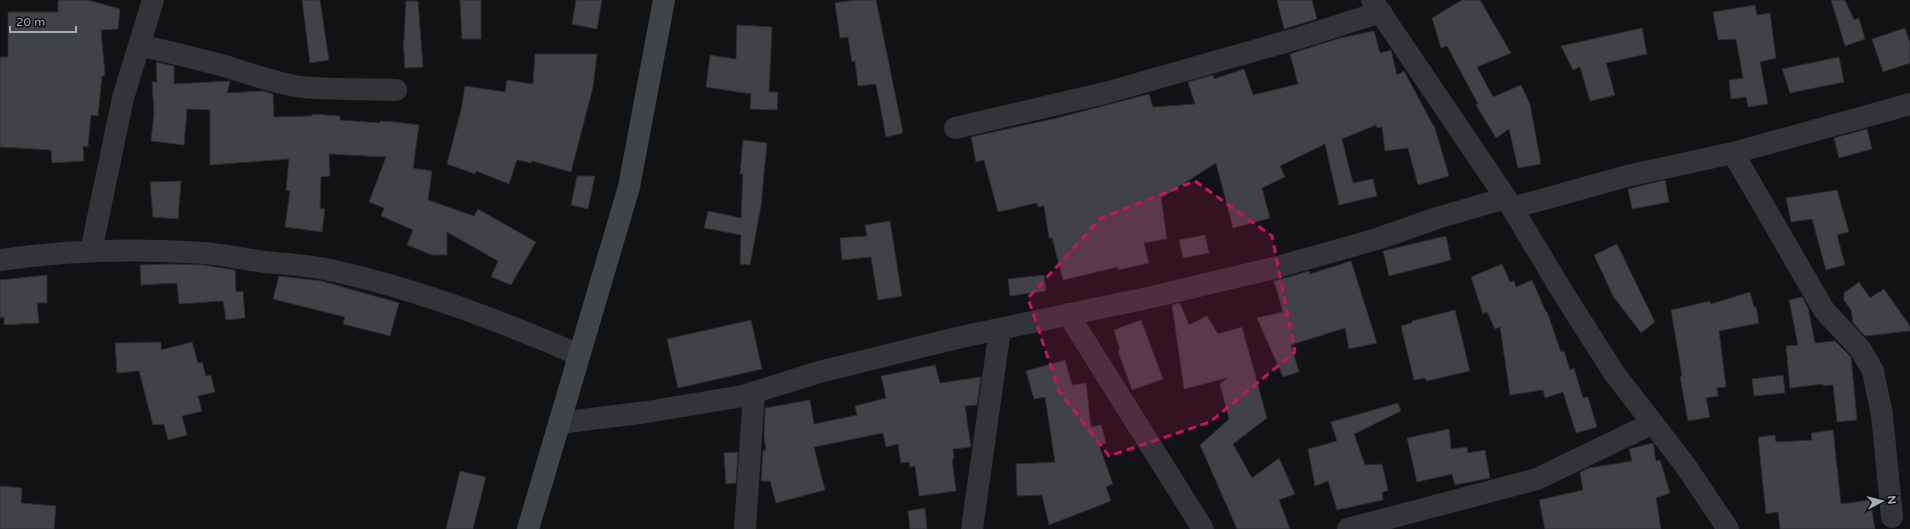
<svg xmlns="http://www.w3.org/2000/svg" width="1910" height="529" font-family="'Varela Round',sans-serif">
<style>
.building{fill:#414246;stroke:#2c2c2e}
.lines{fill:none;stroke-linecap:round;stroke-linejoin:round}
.street{stroke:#333437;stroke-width:22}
.secondary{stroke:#414447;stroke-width:22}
.marked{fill:#c2185b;fill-opacity:0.2;stroke:#c2185b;stroke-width:3;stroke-dasharray:8 5;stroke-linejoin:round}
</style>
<rect width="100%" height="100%" fill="#111213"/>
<path class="building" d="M58 0H88L120 9 118 29 101 30 105 75 102 76 98 116 91 115 88 147 83 146 84 161 52 163 51 150 0 147V57H8V12H58Z
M302 0H320L329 60 310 63Z
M460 0H481V39H462Z
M576 0H602L597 29 572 24Z
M855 0H876L903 133 886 137 876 84 858 86 855 61 852 62 848 37 840 38 835 3Z
M1277 0H1312L1317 19 1284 29Z
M1462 0H1480L1511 53 1477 67 1493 97 1521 85 1530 104 1541 164 1518 168 1509 129 1496 138 1476 105 1478 104 1447 46 1441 48 1432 18Z
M1831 0H1845L1854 20 1859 18 1865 39 1845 46Z
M406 1H418L423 67 405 68 403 41H404Z
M1755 5 1757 15 1770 13 1776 58 1760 62 1768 104 1748 107 1746 97 1731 99 1729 80 1743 78 1736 39 1718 40 1713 12Z
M737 25 772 27 769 92H778L777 110 750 109 751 94 706 87 710 55 736 59Z
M1642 28 1647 54 1606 63 1615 95 1590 101 1580 67 1573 70 1561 46Z
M1905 28 1910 43V63L1883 72 1872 39Z
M1374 31 1380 53 1391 50 1397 75 1404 71 1433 125H1434L1449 176 1418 185 1408 148 1385 151 1382 127 1377 128 1376 125 1342 139 1353 183 1373 179 1377 196 1339 205 1325 144 1280 166 1285 177 1262 188 1270 218 1233 228 1216 163 1161 198 1167 239 1144 243 1149 263 1118 270V267L1063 280 1052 238H1049L1044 206 1038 207 1037 203 998 212 984 160 976 162 971 137 1057 118 1149 94 1153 107 1195 104 1188 82 1213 75 1214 79 1244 69 1253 95 1298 84 1290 54 1340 38Z
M535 54H597L593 87 571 172 532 161 531 163 517 160 509 184 476 171 475 174 447 164 461 110 465 86 505 92 507 80 533 84Z
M1839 57 1844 82 1790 93 1782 69Z
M156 62 174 66V84L230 81 227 93 263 91 273 94 274 117 312 116V114L340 116V120L380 123V121L395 122 419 125 413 168 432 171 428 200 474 216 478 209 536 242 511 285 491 277 498 261 447 232V255H432L407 245 413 230 381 216 384 208 369 202 386 157 329 154 330 176 321 177 320 208 325 209 322 232 285 227 290 191 286 190 289 159 210 165V110L187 109 184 145 151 141 154 113 152 82H157Z
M1867 129 1872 149 1839 158 1834 138Z
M743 140 767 143 761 206 750 265 740 264 741 235 704 228 708 211 741 218 743 174H740Z
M577 176H595L588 209 571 205Z
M1665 180 1669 202 1632 209 1628 189Z
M181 181 178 219 153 217 150 182Z
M1837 190 1849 232 1837 235 1845 265 1826 270 1812 219 1791 222 1786 198Z
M890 221 902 296 878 300 871 257 842 260 840 238 867 236 865 225Z
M1205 235 1209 253 1183 258 1179 240Z
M1446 236 1451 260 1389 276 1383 251Z
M1617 244 1655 322 1641 333 1613 296 1594 255Z
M1351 261 1377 343 1349 349 1345 328 1291 345 1299 372 1283 377 1257 318 1283 312 1274 281 1309 271 1310 274Z
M168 264 204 265 235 270 236 292 243 291 245 318 226 320 223 301 179 304 177 283 141 285 140 265Z
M1502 264 1510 282 1514 281 1516 287 1532 280 1546 312H1547L1561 352 1564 351 1570 370 1574 368 1583 398 1588 397 1597 427 1576 433 1563 392 1545 398 1543 390 1510 395 1500 327 1495 329 1487 312 1483 314 1471 277Z
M47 275V303H37L39 323 4 325V317L0 318V280Z
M1044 275 1046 291 1010 296 1008 279Z
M279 276 322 281 399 303 390 336 343 324 345 317 273 299Z
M1859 282 1870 298 1884 289 1910 326V331L1865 336 1853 323 1851 310 1844 300V293Z
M1750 292 1754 307H1756L1759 323 1719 331 1726 387 1717 388 1718 396 1706 398 1710 417 1688 421 1680 377 1682 376 1671 310 1710 301 1711 304Z
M1802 297 1808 308 1815 343 1835 341 1851 357 1857 420 1837 422 1833 385 1823 386V384L1790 388 1786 346 1798 345 1789 300Z
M1180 303 1189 325 1207 316 1218 334 1242 327 1267 418 1233 444 1252 478 1279 458 1295 494 1279 500 1290 529H1237L1200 445 1229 419 1220 384 1227 378 1184 389 1172 305Z
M1455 310 1470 371 1426 381 1425 378 1414 380 1401 326 1412 323V321Z
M751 320 762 369 678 388 667 339Z
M1141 320 1163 379 1132 390 1118 351 1120 350 1114 330Z
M161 342V350L192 342 198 363 202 362 206 376 211 375 215 392 198 396 202 411 182 416 187 435 168 440 164 424 153 425 139 371 117 373 115 343Z
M1065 360 1072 385 1086 383 1091 427 1101 425 1106 443 1099 445 1113 484 1106 487 1111 501 1049 525 1042 495 1017 496 1016 464 1055 462 1045 397 1034 399 1026 371Z
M935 365 940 383 981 377 977 405 965 406 971 447 953 449 954 459H952L956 491 919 496 915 466 910 467 909 462 901 463 898 444 886 447 883 433 814 447 825 490 776 503 770 481H761L763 451 766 450 764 437 765 408 810 400 814 424 857 415 855 406 886 398 881 376Z
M1783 375 1785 393 1754 396 1752 379Z
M1398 403 1401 411 1354 434 1365 465 1382 464 1388 490 1382 493 1383 500 1337 510 1328 481 1315 486 1308 449 1337 441 1331 422Z
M1449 429 1451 449 1467 447 1468 453 1485 450 1490 478 1455 485 1452 474 1417 482 1407 438Z
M1833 430 1841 504 1870 500 1875 529H1780L1778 512 1766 514 1758 437 1775 435 1776 442 1812 440 1811 433Z
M1653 443 1656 461 1660 460 1670 493 1656 498 1661 529H1545L1539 500 1583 490 1580 472 1589 468 1632 461 1629 449Z
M738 452 736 483 726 484 724 453Z
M460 471 486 477 473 529H446Z
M0 486 22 488 21 503 56 506 54 529H0Z
M925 508 927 529H910L908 511Z"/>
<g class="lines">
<path class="street" d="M1372 0 1506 198 1565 296 1614 373 1685 465 1728 529
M139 45C168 52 198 59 228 67 250 74 272 82 295 86 328 91 363 88 396 90
M955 128 1105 93 1299 38 1381 12
M1733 153 1824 310 1861 350 1873 371 1882 415 1892 517
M1512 208 1627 176 1733 153 1910 104
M91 251 123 98 153 0
M0 260C69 250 135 248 205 253 225 255 245 259 265 262 285 264 305 265 325 269 412 287 497 319 579 355
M1068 314 1203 529
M559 423 647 412 743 396 819 372 961 337 1152 297 1274 268 1377 239 1437 218 1506 198
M745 529 754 392
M972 529 1000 329
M1348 529 1537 479 1653 423"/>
<path class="secondary" d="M528 529 629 187 664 0"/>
</g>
<path class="marked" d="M1195 181 1272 236 1295 352 1210 422 1109 456 1059 391 1028 298 1101 218Z"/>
<g transform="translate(1882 501) rotate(83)" stroke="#0d0d0e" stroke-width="3" paint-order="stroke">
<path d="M0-3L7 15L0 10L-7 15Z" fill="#a4abb2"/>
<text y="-6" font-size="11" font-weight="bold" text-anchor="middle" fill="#a4abb2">N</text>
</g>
<path d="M10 26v6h66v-6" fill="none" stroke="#a4abb2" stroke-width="2"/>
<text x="16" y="26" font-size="12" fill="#a4abb2" stroke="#0d0d0e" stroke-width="3" paint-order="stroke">20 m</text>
</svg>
